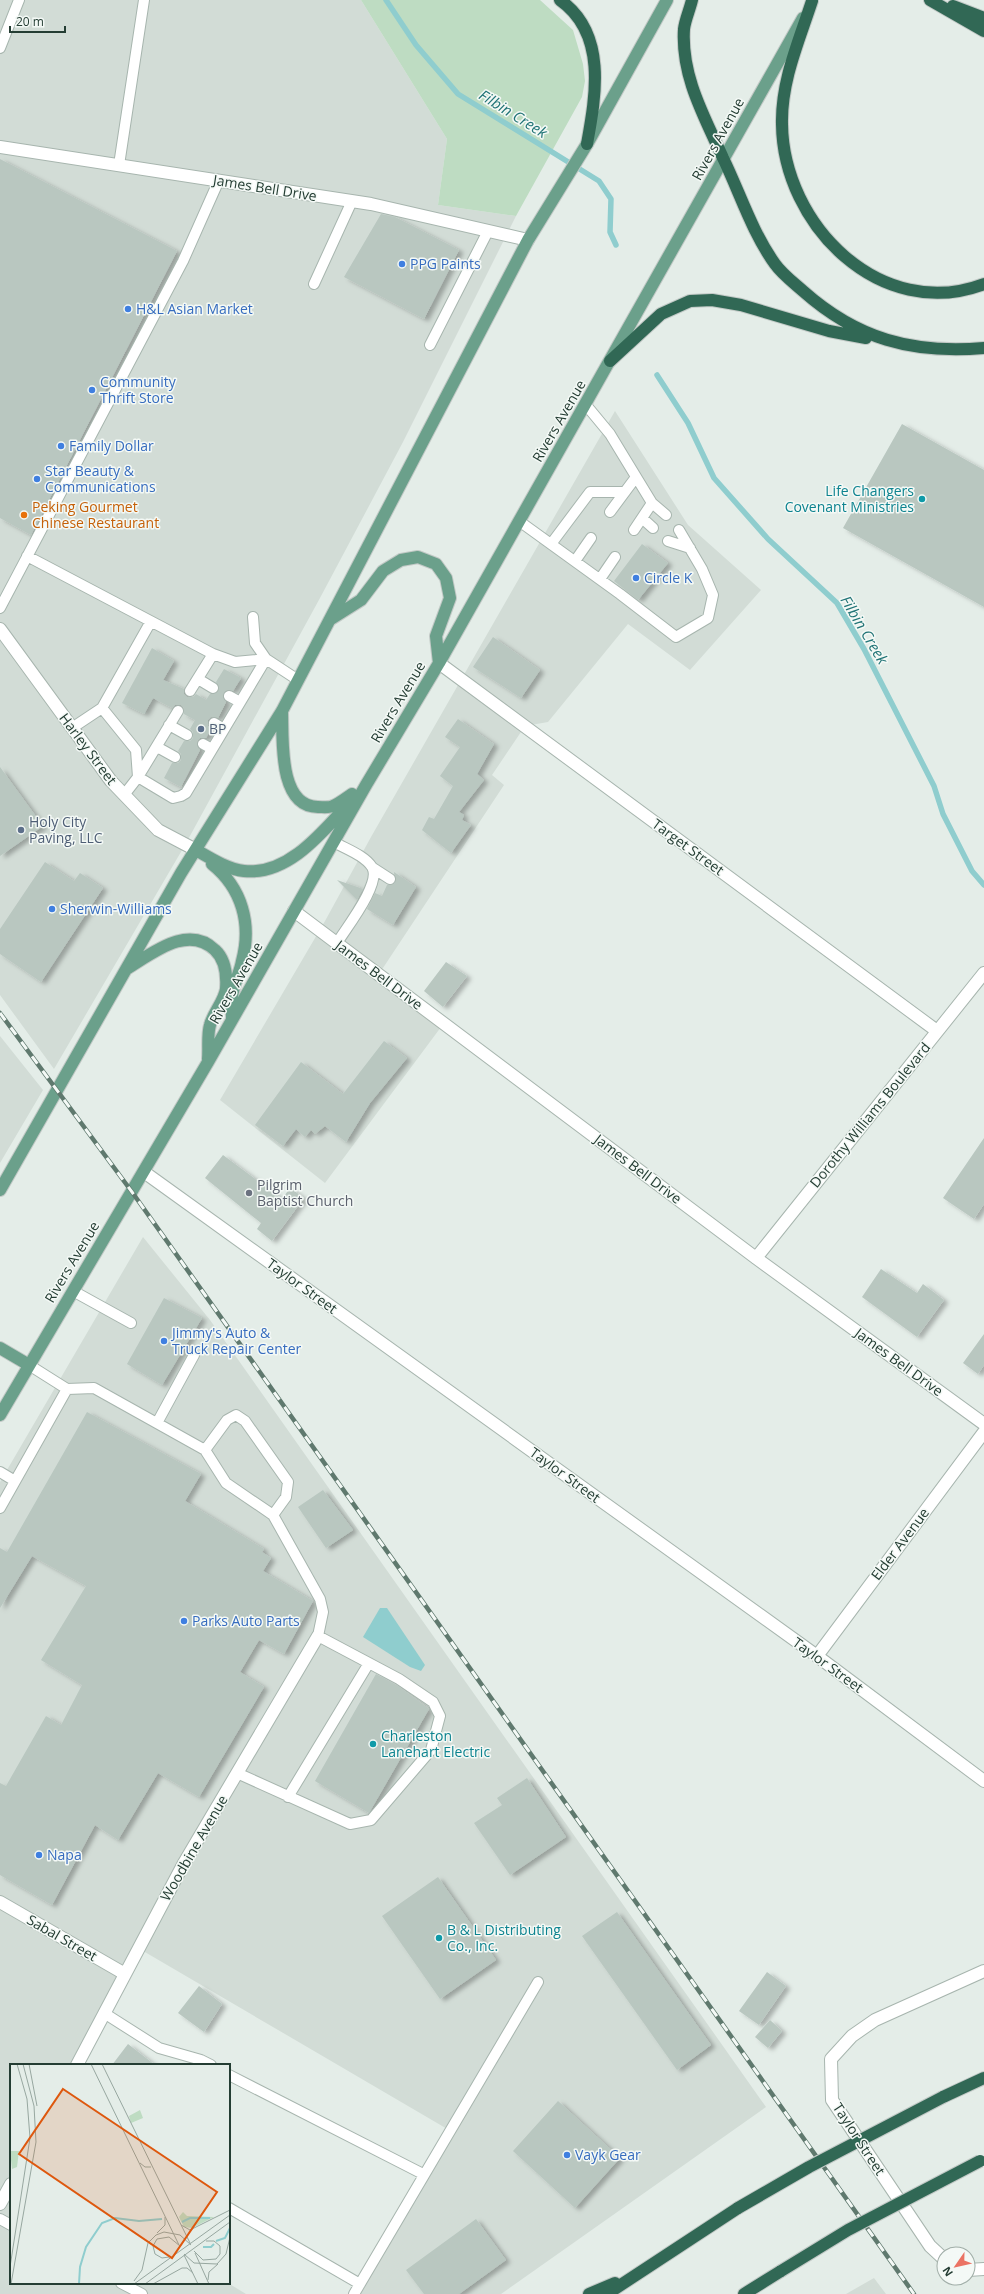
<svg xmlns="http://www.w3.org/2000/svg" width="984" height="2294" font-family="'Open Sans',sans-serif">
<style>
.built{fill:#d2dcd6}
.green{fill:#bedcc2}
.water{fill:#8fcdce}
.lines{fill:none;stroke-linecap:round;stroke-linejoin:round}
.stream{stroke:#8fcdce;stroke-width:5.5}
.building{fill:#b9c7c0;filter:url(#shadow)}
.lane-casing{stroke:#a7b5ae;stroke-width:12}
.street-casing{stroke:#a7b5ae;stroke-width:14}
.primary-casing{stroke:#c2c9c6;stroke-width:14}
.highway-casing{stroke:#c2c9c6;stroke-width:14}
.lane{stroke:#fff;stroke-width:10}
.street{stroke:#fff;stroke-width:12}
.primary{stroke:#6ba08b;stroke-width:12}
.highway{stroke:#316855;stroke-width:12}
.rail-casing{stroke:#5f796e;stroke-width:4.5}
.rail{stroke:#f4f9f6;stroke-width:3;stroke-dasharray:9;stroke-linecap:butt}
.highway-bridge-casing{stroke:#c2c9c6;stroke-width:14;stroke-linecap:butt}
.highway-bridge{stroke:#316855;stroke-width:12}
.shop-dot{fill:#3f7fe0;stroke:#f4f9f6;stroke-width:1.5}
.culture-dot{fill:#0f9aa8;stroke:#f4f9f6;stroke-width:1.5}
.food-dot{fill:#e8710a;stroke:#f4f9f6;stroke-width:1.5}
.service-dot{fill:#5c6f8a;stroke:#f4f9f6;stroke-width:1.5}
.worship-dot{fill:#6b7280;stroke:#f4f9f6;stroke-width:1.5}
.labels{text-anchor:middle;stroke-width:3;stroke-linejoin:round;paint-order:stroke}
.street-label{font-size:14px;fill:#243d33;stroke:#f4f9f6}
.shop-label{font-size:14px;fill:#366cbe;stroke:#f4f9f6;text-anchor:start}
.culture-label{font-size:14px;fill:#0d838f;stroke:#f4f9f6;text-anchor:start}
.food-label{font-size:14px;fill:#c56008;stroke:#f4f9f6;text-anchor:start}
.service-label{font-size:14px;fill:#4e5e75;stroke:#f4f9f6;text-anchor:start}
.worship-label{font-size:14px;fill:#5b616d;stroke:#f4f9f6;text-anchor:start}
.water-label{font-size:15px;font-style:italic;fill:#217476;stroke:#f4f9f6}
.inset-river{fill:none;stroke:#8fcdce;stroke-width:2}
.inset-road{fill:none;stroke:#97a7a0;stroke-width:1}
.view{fill:#de580e;fill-opacity:0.15;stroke:#de580e;stroke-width:2}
.inset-edge{fill:none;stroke:#243d33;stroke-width:2}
</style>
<defs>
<filter id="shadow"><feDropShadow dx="4.5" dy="2.5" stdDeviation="2" flood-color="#0004"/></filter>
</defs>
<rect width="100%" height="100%" fill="#e4ede8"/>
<path class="built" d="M0 0H361L447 139 438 205 516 216 403 442 320 598 185 845 54 1069 0 995Z
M615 411 688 525 761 590 690 670 628 624 548 722 525 726 492 775 504 785 379 974 444 1023 325 1183 220 1100 325 921 371 837Z
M0 1036 43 1090 0 1163Z
M143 1237 210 1320 766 2107 501 2294H354L449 2130 138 1948 77 2065H11V2283H228L246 2294H0V1482Z
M874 2278 886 2294H846Z"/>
<path class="green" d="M361 0H540L573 30 583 64 585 81 582 97 516 216 438 205 447 139Z"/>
<path class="water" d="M380 1608H387L425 1665 421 1671 410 1667 363 1637Z"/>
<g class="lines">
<path class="stream" d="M386 0 416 45 458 94 599 181 611 199 610 232 616 245
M657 375 688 423 714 478 768 539 837 603 864 649 934 786 943 814 972 871 984 885"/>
</g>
<path class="building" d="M0 159 177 251 31 535 0 518Z
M381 214 395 217 459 250 424 319 344 277Z
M902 424 984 470V607L843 528Z
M642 544 668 563 638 600 614 581Z
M493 637 540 670 521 698 473 667Z
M152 648 174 661 163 680 184 689V694L187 697H193L196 694 206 700 210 694 216 693 219 688 216 682 224 669 241 678 233 691 228 690 224 693 223 697 226 702 218 718 211 717 208 720V726L211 729 206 738H200L197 741 200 750 181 787 164 778 172 763H178L181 760V754L178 751 184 741H190L193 738V732L190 729 195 720 184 714V708L181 705H175L172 708 153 698 144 714 122 703Z
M458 719 494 744 477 774 484 780 459 812 464 815 462 820 471 825 451 853 422 830 429 817 434 819 453 786 440 776 460 747 445 737Z
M0 767 43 826 0 856Z
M45 862 74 881 80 873 103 888 41 982 0 954V929Z
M394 872 416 887 393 925 367 909 375 893 382 896 387 885 395 883Z
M337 880 363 889 357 900Z
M446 962 467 976 443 1007 424 991Z
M384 1041 407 1058 370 1103 346 1142 325 1126 315 1134 311 1130 305 1137 296 1129 283 1146 255 1125 301 1062 343 1094Z
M984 1138V1204L974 1219 943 1198Z
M223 1155 282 1199 290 1188 304 1198 272 1241 257 1229 261 1223 205 1178Z
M881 1269 917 1293 923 1284 944 1300 917 1337 862 1297Z
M164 1298 202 1318 162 1385 127 1364Z
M984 1334V1365L978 1374 963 1363Z
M87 1412 201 1474 185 1501 264 1549 262 1552 271 1558 263 1571 313 1601 284 1654 259 1640 240 1672 264 1687 199 1797 158 1773 118 1840 95 1825 52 1905 0 1875V1783L6 1786 46 1716 61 1725 82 1685 41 1660 86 1586 32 1556 0 1608V1548L7 1552Z
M323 1490 353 1530 326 1548 298 1507Z
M376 1674 398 1686 429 1709 369 1813 315 1781Z
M527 1778 566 1837 510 1875 474 1823 502 1805 497 1798Z
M438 1877 496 1960 440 1999 382 1916Z
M617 1912 711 2045 677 2070 582 1936Z
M767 1972 786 1986 759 2025 739 2011Z
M199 1986 222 2004 204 2032 178 2013Z
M770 2020 782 2031 768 2048 755 2037Z
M128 2044 155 2065H112Z
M558 2101 620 2158 575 2208 513 2151Z
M476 2219 506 2260 459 2294H424L406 2270Z"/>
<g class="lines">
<defs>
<path id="lane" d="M0 48 19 0
M119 165 144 0
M314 284 352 201
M430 345 488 231
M586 405 610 434 652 503 666 515
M610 512 636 477
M642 518 653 528
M519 521 620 594 676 637 708 618 713 595 702 569 679 530
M634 530 652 503
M668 541 690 548
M551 544 590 492H625
M27 556 213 654 235 662 266 659
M575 561 591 538
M600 579 615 557
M0 608 183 261 219 180
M253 617 255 643 266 659 298 680
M198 679 213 688
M190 691 213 654
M229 696 240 702
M102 708 150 623
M214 723 224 729
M169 725 187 735
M72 728 102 708 136 750 138 777
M203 744 212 749
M157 747 175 757
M138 777 178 711
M124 795 138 777 173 798 181 796 186 793 266 659
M334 842C346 849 364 855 372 867 382 883 346 928 337 943
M373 868 390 879
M73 1291 131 1323
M67 1389 94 1388 205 1450 226 1483 273 1515 320 1599 323 1612 318 1636 399 1679 433 1702 440 1716 431 1750 371 1820 350 1824 237 1773
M157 1423 194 1355
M205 1450 227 1420 236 1415 245 1421 288 1482 286 1497 273 1515
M0 1472 15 1481
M0 1508 67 1389 29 1365
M288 1797 369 1663
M104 2013 159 2048 201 2060 211 2065
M229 2075 423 2174
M229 2208 360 2284
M0 2219 11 2225
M121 2283 142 2294
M354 2294 538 1982"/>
<path id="street" d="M0 147 371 204 528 240
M0 629 111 781 158 830 196 850
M439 663 937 1031
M294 911 756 1258 984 1424
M144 1172 817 1656 984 1781
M756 1258 984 973
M817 1656 984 1432
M0 1902 125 1974
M77 2065 184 1863 318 1636
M0 2204 11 2184
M944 2259 930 2246 832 2100 831 2059 852 2036 875 2020 984 1971
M968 2270 984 2269"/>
<path id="primary" d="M331 619 361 600 383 571 401 560 418 557 436 564 446 578 450 598 436 636 439 663
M282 711C283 739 278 807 318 807 323 807 329 808 333 806 340 803 346 798 352 794
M196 850C210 858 227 869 244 871 289 876 324 830 351 801
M212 864C242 888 252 924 242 961 240 973 233 985 232 997 231 1003 232 1011 232 1018
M128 968C153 953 188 924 215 950 226 960 227 975 226 989 224 1002 213 1013 210 1025 207 1035 209 1049 208 1059
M0 1190 181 873 282 711 528 240 587 144 667 0
M0 1348 29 1365
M0 1415 208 1062 366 785 439 663 803 18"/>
<path id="highway" d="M560 0C607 33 596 95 587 144
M692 0C690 9 685 20 684 29 681 76 704 116 723 158 740 193 752 232 775 264 782 274 794 283 803 291 857 339 912 354 984 348
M930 0 984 31
M812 1C799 41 781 81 782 124 783 225 881 323 984 284
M953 6 984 18
M610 361 661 314 690 301 712 300 741 305 829 331 866 338
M943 2097 984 2078
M589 2294 615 2283
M607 2294 738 2208
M744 2294 781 2271"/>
</defs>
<use href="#lane" class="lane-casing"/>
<use href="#street" class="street-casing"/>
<use href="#primary" class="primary-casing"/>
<use href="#highway" class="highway-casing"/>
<use href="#lane" class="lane"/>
<use href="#street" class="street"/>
<use href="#primary" class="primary"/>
<use href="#highway" class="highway"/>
<defs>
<path id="rail" d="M0 1013 132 1192 914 2294"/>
</defs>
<use href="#rail" class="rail-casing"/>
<use href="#rail" class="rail"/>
<defs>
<path id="highway-bridge" d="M738 2208 809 2167 943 2097
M781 2271 848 2230 980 2161"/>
</defs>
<use href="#highway-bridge" class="highway-bridge-casing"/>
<use href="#highway-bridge" class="highway-bridge"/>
</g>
<g class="shop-dot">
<circle cx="402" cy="264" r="4"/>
<circle cx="128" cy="309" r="4"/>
<circle cx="92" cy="390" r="4"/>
<circle cx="61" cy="446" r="4"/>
<circle cx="37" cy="479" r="4"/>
<circle cx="636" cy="578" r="4"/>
<circle cx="52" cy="909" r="4"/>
<circle cx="164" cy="1341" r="4"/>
<circle cx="184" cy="1621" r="4"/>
<circle cx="39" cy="1855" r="4"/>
<circle cx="567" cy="2155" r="4"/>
</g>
<g class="culture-dot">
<circle cx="922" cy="499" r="4"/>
<circle cx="373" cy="1744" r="4"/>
<circle cx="439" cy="1938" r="4"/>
</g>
<circle class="food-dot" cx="24" cy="515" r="4"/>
<g class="service-dot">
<circle cx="201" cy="729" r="4"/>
<circle cx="21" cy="830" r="4"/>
</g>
<circle class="worship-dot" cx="249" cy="1193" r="4"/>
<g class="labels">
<g class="street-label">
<text transform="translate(718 139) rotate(-61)" y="5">Rivers Avenue</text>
<text transform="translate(265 188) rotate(9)" y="5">James Bell Drive</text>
<text transform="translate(559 421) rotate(-60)" y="5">Rivers Avenue</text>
<text transform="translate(398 702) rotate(-59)" y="5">Rivers Avenue</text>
<text transform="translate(88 749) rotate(53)" y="5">Harley Street</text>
<text transform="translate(688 847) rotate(36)" y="5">Target Street</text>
<text transform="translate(379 975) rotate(37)" y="5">James Bell Drive</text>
<text transform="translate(236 983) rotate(-60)" y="5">Rivers Avenue</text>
<text transform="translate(870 1115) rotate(-51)" y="5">Dorothy Williams Boulevard</text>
<text transform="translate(638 1169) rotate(37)" y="5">James Bell Drive</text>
<text transform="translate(72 1262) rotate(-59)" y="5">Rivers Avenue</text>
<text transform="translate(302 1286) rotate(36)" y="5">Taylor Street</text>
<text transform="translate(899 1362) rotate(36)" y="5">James Bell Drive</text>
<text transform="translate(565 1475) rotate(36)" y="5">Taylor Street</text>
<text transform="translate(900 1544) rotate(-53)" y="5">Elder Avenue</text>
<text transform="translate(828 1665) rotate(36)" y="5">Taylor Street</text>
<text transform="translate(194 1848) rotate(-60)" y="5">Woodbine Avenue</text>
<text transform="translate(62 1938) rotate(30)" y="5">Sabal Street</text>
<text transform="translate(859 2139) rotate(57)" y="5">Taylor Street</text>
</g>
<g class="shop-label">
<text x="410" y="269">PPG Paints</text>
<text x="136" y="314">H&amp;L Asian Market</text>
<text x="100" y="387">Community<tspan x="100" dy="16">Thrift Store</tspan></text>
<text x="69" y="451">Family Dollar</text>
<text x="45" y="476">Star Beauty &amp;<tspan x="45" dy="16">Communications</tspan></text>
<text x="644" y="583">Circle K</text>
<text x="60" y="914">Sherwin-Williams</text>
<text x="172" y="1338">Jimmy's Auto &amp;<tspan x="172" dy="16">Truck Repair Center</tspan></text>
<text x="192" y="1626">Parks Auto Parts</text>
<text x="47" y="1860">Napa</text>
<text x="575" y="2160">Vayk Gear</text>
</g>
<g class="culture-label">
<text x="914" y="496" text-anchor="end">Life Changers<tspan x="914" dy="16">Covenant Ministries</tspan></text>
<text x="381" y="1741">Charleston<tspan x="381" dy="16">Lanehart Electric</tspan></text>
<text x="447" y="1935">B &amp; L Distributing<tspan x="447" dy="16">Co., Inc.</tspan></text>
</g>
<g class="food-label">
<text x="32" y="512">Peking Gourmet<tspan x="32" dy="16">Chinese Restaurant</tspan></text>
</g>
<g class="service-label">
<text x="209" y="734">BP</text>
<text x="29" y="827">Holy City<tspan x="29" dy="16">Paving, LLC</tspan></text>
</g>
<g class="worship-label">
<text x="257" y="1190">Pilgrim<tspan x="257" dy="16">Baptist Church</tspan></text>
</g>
<g class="water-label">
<text transform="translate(513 114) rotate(32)" y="5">Filbin Creek</text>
<text transform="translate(864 630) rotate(59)" y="5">Filbin Creek</text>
</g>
</g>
<g transform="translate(10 2064)">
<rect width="220" height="220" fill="#e4ede8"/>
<path d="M130 46 133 54 121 59 119 52ZM0 87H9L7 103 2 105ZM173 148 177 152 204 153 182 164 174 163 169 153Z" fill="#bedcc2"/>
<path class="inset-river" d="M172 158 180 154H200M206 177 215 174 220 164M193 183H201L204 180M69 220 70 203 76 183 92 159 105 154 129 157 152 155"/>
<path class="inset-road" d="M19 0 27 42M81 0 169 181M92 0 180 179M130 99 135 103H141M171 161 180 166 220 146M147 169 155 161V153M184 187 193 196 206 195 210 190V182L204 177H196M185 189 199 220M174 190 184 199 207 200 216 190 220 173M174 191 188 220M159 193 152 194 145 190 143 182 147 175 159 173 170 182M0 203 20 74 17 35 7 0M198 216 199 208 208 200M124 217 132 206 138 179 146 171 154 168 170 171 181 181M1 220 26 78 24 42 13 0M124 220 220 151M135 220 220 158M143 220 172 204H177L183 209"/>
<path class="view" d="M53 25 207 128 162 194 9 90Z"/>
<rect width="220" height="220" class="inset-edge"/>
</g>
<g transform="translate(956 2266) rotate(236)"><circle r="19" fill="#f4f9f6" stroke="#a1aea8"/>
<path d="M0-3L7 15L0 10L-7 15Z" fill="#eb7364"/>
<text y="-6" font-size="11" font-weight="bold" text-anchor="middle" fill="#243d33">N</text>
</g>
<path d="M10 26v6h55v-6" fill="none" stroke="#243d33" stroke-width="2"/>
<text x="16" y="26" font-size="12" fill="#243d33" stroke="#f4f9f6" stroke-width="3" paint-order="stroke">20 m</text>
</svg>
